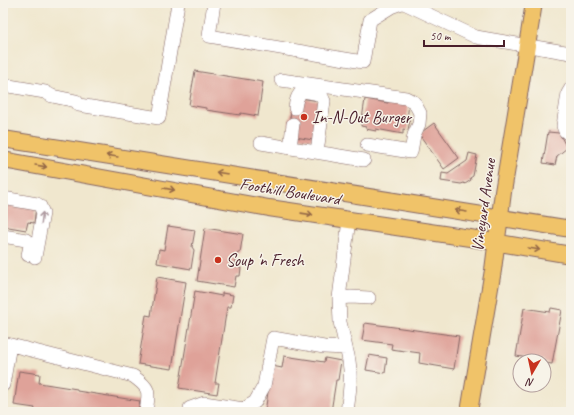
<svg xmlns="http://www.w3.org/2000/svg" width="574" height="415" font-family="Caveat,sans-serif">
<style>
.building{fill:#dfa299}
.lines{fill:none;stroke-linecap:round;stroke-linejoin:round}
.minor-casing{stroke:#846564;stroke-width:14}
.major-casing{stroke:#846564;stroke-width:18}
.minor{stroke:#fff;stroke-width:13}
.major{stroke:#f0c369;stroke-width:16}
.oneway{stroke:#956947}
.oneway2{stroke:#ae9aa0}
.poi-dot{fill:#c8321e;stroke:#f7f3e8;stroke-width:1.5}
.labels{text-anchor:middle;stroke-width:3;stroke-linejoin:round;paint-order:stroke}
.poi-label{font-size:17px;fill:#4a1f2b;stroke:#f7f3e8;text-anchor:start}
.street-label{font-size:17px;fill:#4a1f2b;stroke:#f7f3e8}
</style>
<rect width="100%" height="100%" fill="#f7f3e8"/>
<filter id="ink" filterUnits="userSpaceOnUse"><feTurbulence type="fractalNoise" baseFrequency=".025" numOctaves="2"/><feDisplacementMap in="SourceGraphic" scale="8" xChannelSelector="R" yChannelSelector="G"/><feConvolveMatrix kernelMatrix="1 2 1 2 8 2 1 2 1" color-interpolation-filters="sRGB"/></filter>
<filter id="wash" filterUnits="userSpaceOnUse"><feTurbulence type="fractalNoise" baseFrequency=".012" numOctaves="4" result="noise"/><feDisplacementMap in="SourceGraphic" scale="16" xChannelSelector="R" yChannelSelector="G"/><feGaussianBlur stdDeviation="0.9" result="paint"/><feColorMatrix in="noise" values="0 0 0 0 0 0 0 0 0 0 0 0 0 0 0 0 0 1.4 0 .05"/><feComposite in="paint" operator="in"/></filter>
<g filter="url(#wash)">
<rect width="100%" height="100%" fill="#f0e7ce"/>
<g id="blocks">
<path class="building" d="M195 71 263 82 258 116 241 113 240 115 206 110V108L189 105Z
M300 98 319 101 313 140 295 137 289 123 292 107Z
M365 99 388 103 389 99 409 103 407 120H410L408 130 403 129V134L376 129V131L366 129V127L361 126Z
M434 123 459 158 444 169 419 134Z
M548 132 559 133 567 148 557 156 555 165 543 163Z
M469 153 477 155 473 176 470 178 471 180 465 184 464 183 461 184 441 181 442 173 448 174 467 161Z
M3 202 36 206 34 223 28 222 26 230 3 226Z
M168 226 195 230 192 247 194 250 191 269 157 263 159 249 164 250Z
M205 228 243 234 240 253H237L235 267 241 268 240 276H236L234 287 197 281Z
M157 277 186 282 172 369 138 364 146 315 151 316Z
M195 291 222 296V293L233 295 231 307H227L215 383H219L217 394 179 388Z
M524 308 550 312 551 308 562 310 552 364 544 363V361L542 360 516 356Z
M365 323 459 336 454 369 419 363 420 353 391 349 392 344 362 340Z
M369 355 387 358 385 373 366 370Z
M284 356 324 362 325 358 341 361 338 380H336L331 412H265L272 366 282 368Z
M19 371 40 374 39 383 77 389V391L140 401 138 412H34L35 408 14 405Z"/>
</g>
</g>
<g filter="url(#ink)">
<use href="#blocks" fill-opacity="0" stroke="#846564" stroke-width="1"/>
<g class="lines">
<defs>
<path id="minor" d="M214 3 209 36 363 62 370 20 391 7 402 3
M404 3 476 37 571 53
M281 80 406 98 414 102 420 113 419 124 414 135 411 152 367 145
M3 85 45 92 52 96 76 101 79 105 159 118 178 3
M571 88 568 93 563 126 565 131 571 136
M295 108C296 101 297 95 303 91 312 93 321 92 324 101L317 152
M261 143 364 160
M290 148 293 124
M3 198 37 204 40 206 43 213 35 257
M3 236 26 240C32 243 29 250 28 255
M339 298 351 297 369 298
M3 343 133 376C151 389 149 391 146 412
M346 348 340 322 339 298 349 220
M3 385 10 345
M190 412V408L204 403 244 409 255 402 264 386 273 338 324 347 346 348C353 371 350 389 347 412"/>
<path id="major" d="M3 139 571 229
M3 160 269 208 470 238 571 255
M469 412 493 270 503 192 534 3"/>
</defs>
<use href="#minor" class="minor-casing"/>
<use href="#major" class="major-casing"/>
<use href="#minor" class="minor"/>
<use href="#major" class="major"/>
</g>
<defs><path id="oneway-shaft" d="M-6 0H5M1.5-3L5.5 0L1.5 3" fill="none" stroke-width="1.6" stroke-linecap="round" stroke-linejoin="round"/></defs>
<g class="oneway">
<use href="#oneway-shaft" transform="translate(112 156) rotate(-171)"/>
<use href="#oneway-shaft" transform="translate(41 166) rotate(10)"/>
<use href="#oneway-shaft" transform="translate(222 173) rotate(-171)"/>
<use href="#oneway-shaft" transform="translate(169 189) rotate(11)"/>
<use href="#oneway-shaft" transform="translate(461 211) rotate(-171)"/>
<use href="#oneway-shaft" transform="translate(307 214) rotate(8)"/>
<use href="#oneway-shaft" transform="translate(534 249) rotate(9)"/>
</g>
<use class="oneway2" href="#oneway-shaft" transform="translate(42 218) rotate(-83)"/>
</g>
<g class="poi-dot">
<circle cx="304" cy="117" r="4"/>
<circle cx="218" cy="260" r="4"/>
</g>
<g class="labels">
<g class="poi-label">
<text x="312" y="123">In-N-Out Burger</text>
<text x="226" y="266">Soup 'n Fresh</text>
</g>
<g class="street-label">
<text transform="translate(290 191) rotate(9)" y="6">Foothill Boulevard</text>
<text transform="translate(483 205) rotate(-82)" y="6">Vineyard Avenue</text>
</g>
</g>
<rect width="574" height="415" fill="none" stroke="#f7f3e8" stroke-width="16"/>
<g transform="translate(532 373) rotate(189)"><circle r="19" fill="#f7f3e8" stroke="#b29e9c"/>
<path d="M0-3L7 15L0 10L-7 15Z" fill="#c8321e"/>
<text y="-6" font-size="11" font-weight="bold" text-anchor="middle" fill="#4a1f2b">N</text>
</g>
<path d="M424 40v6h80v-6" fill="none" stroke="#4a1f2b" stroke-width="2"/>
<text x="430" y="40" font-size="12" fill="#4a1f2b" stroke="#f7f3e8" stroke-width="3" paint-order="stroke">50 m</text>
</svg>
